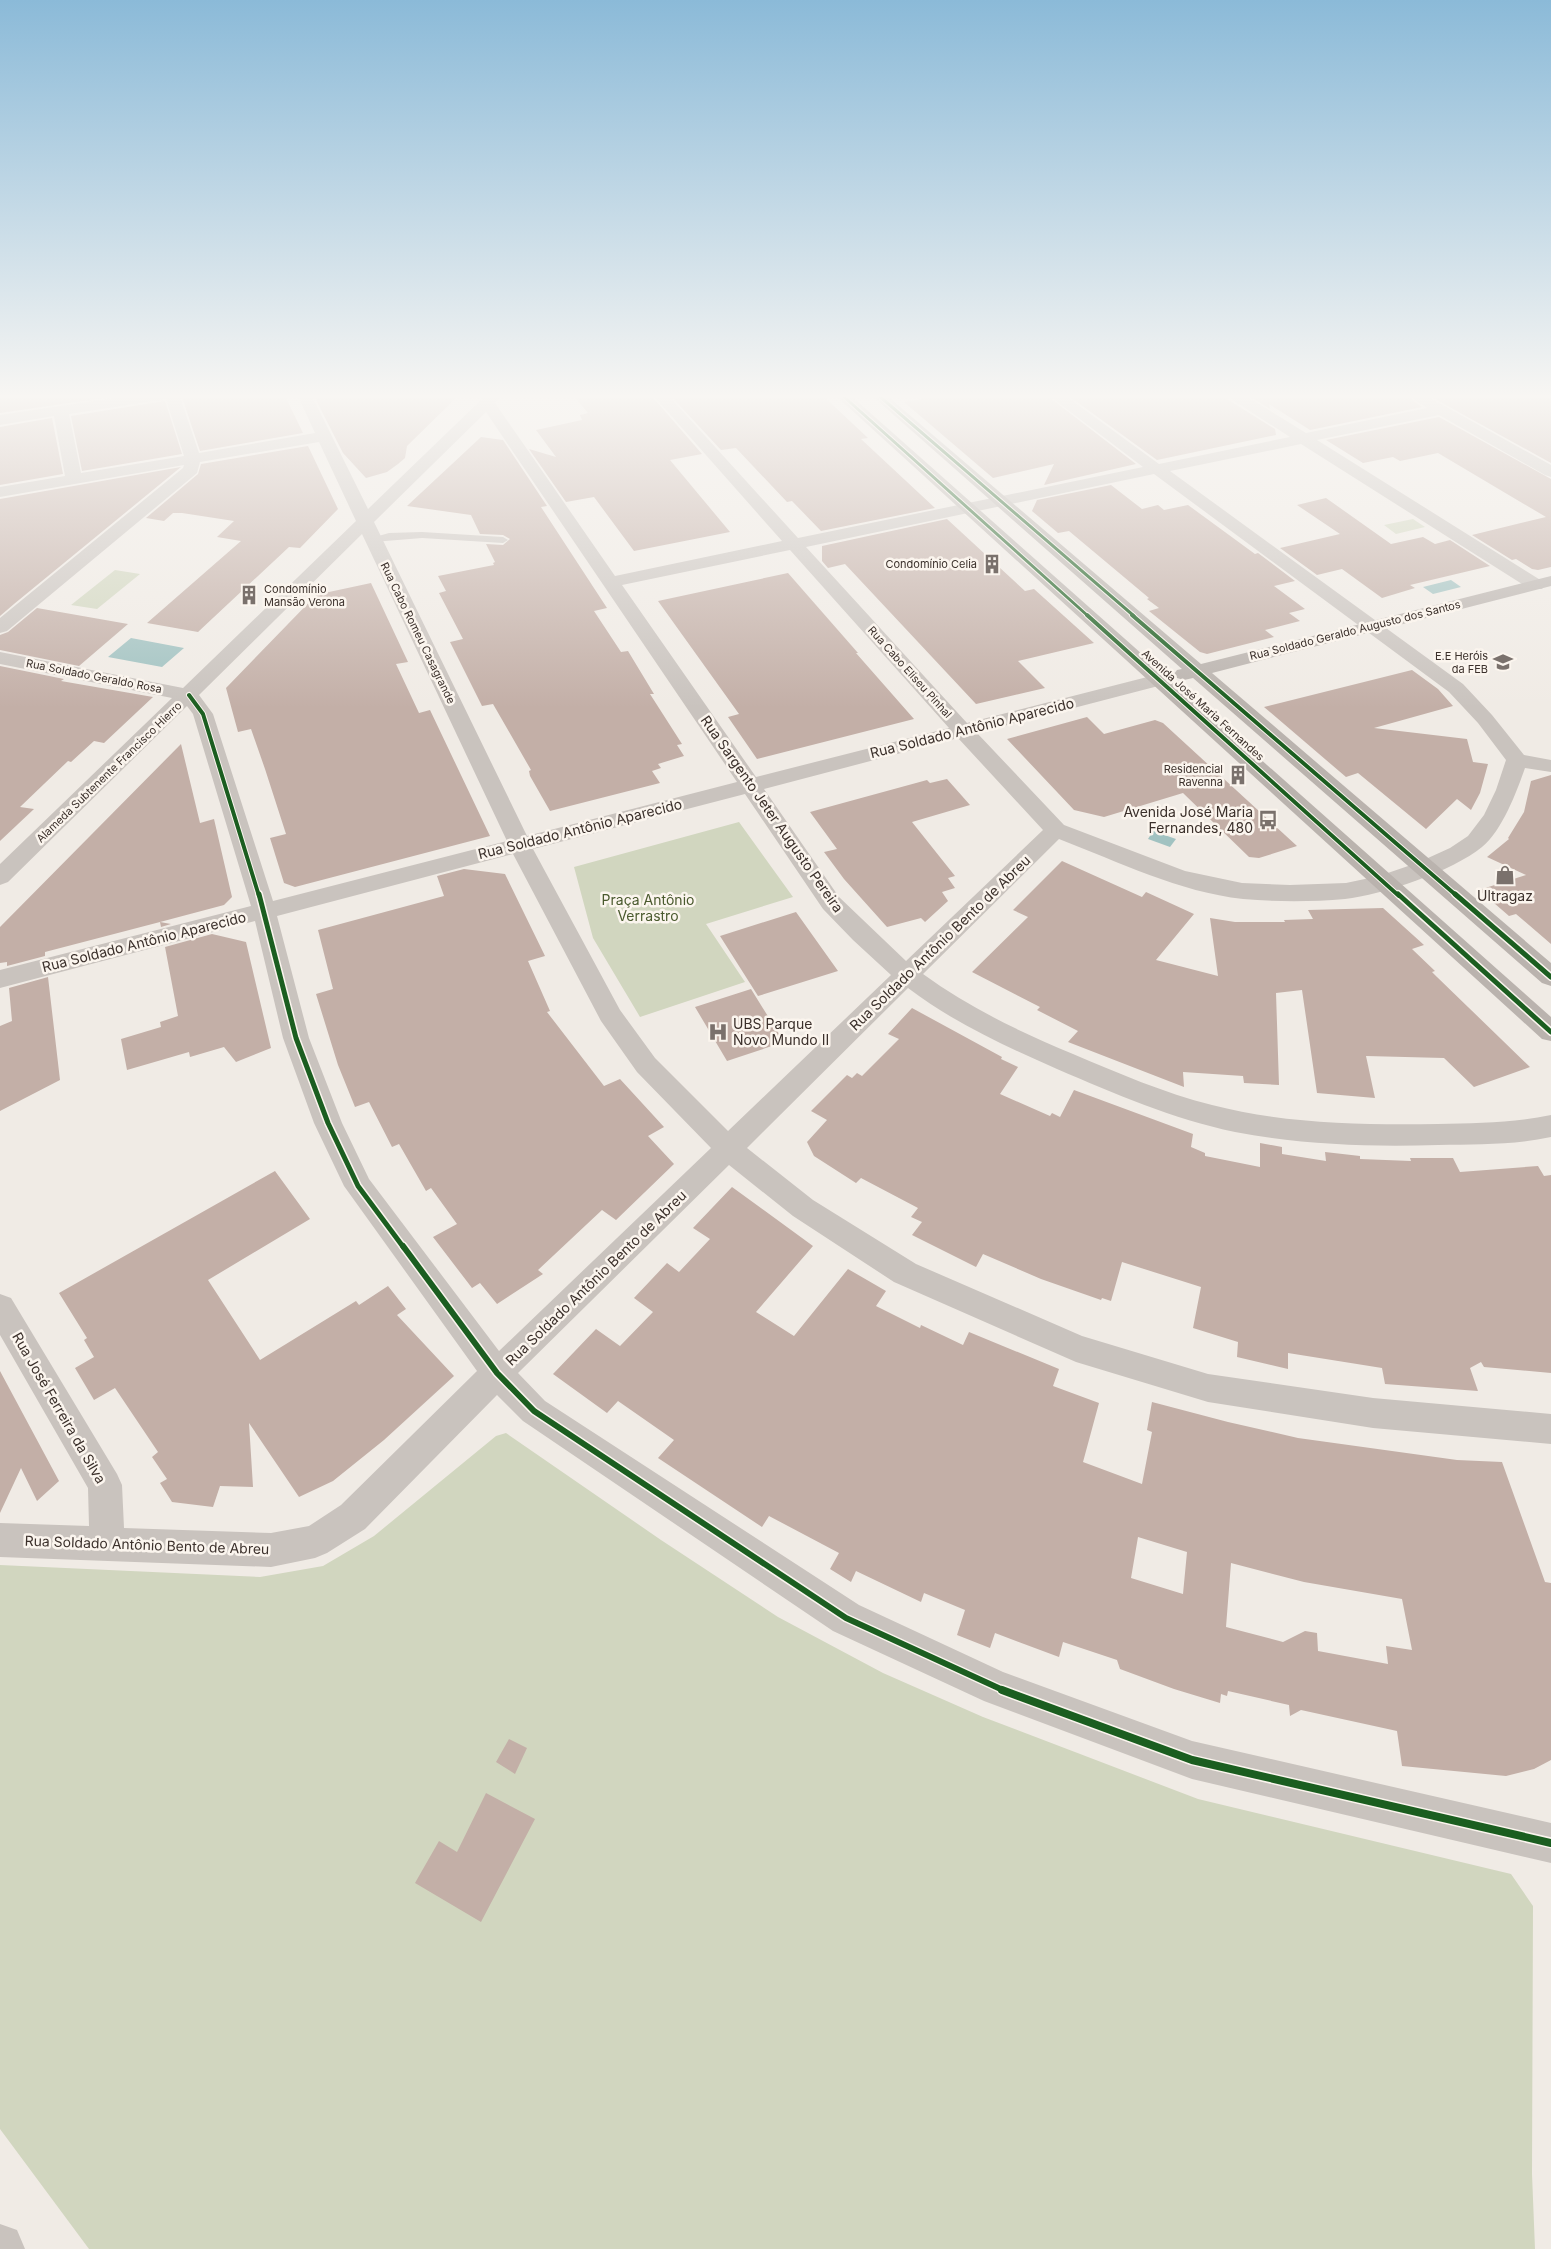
<svg xmlns="http://www.w3.org/2000/svg" width="1551" height="2249" font-family="Inter,sans-serif">
<style>
.green{fill:#d1d6bf}
.water{fill:#a1c2c1}
.building{fill:#c3afa7;fill-rule:evenodd}
.lines{fill:none;stroke-linecap:round;stroke-linejoin:round}
.lane{fill:#c9c3be;fill-rule:evenodd}
.street{fill:#c9c3be;fill-rule:evenodd}
.secondary{fill:#bab3ae;fill-rule:evenodd}
.cycleway-far4-casing{stroke:#fbf5ee;stroke-width:5}
.cycleway-far3-casing{stroke:#fbf5ee;stroke-width:6}
.cycleway-far2-casing{stroke:#fbf5ee;stroke-width:8}
.cycleway-far1-casing{stroke:#fbf5ee;stroke-width:9}
.cycleway-casing{stroke:#fbf5ee;stroke-width:11}
.cycleway-far4{stroke:#1b5e20;stroke-width:3}
.cycleway-far3{stroke:#1b5e20;stroke-width:4}
.cycleway-far2{stroke:#1b5e20;stroke-width:5}
.cycleway-far1{stroke:#1b5e20;stroke-width:6}
.cycleway{stroke:#1b5e20;stroke-width:8}
.labels{text-anchor:middle;stroke-width:5;stroke-linejoin:round;paint-order:stroke}
.far-poi-label{font-size:11px;fill:#3b302b;stroke:#fbf5ee;text-anchor:end}
.far-street-label{font-size:11px;fill:#3b302b;stroke:#fbf5ee}
.street-label{font-size:14px;fill:#3b302b;stroke:#fbf5ee}
.poi-label{font-size:14px;fill:#3b302b;stroke:#fbf5ee;text-anchor:end}
.park-label{font-size:14px;fill:#4a5a2e;stroke:#fbf5ee}
</style>
<rect width="100%" height="100%" fill="#f0ebe5"/>
<path class="green" d="M1413 519 1425 527 1396 534 1384 525Z
M115 570 140 574 97 609 71 605Z
M739 822 793 897 706 924 745 982 640 1017 593 938 574 867Z
M506 1433 661 1540 778 1617 883 1673 983 1717 1198 1799 1511 1874 1533 1906 1532 2174 1535 2249H89L0 2129V1565L260 1577 323 1566 374 1536 496 1436Z"/>
<path class="water" d="M1451 580 1461 587 1433 594 1423 587Z
M131 638 184 648 162 667 108 657Z
M1153 831 1176 839 1170 847 1148 839Z"/>
<path class="building" d="M0 394H131L0 413Z
M181 394H284L303 433 200 451Z
M313 394H460L407 446 405 458 398 464 387 472 366 478 343 453Z
M572 394H650L702 454 670 460 730 532 634 551 594 497 566 502 529 449 556 457 536 430 582 420 580 415 588 413Z
M669 394H821L868 438 861 439 935 508 821 531 792 501 787 502 736 448 721 450Z
M950 394H1045L1136 464 1044 485 1054 464 993 478 904 402Z
M1066 394H1224L1227 399 1275 429 1276 435 1157 460Z
M1246 394H1404L1422 407 1310 430 1269 404 1270 409Z
M1426 394H1551V463Z
M165 401 182 454 82 471 71 416Z
M1439 417 1551 479V567L1538 570 1532 569 1516 559 1512 560 1472 535 1546 517 1438 453 1400 461 1393 457 1363 463 1326 440Z
M52 418 63 474 0 485V427Z
M481 437 503 440 547 506 541 507 607 608 594 611 621 652 628 651 654 694H650L682 744 677 745 684 756 658 764 661 768 652 771 660 783 550 811 530 776 529 771 531 770 493 704 482 706 450 642 463 639 439 593 446 591 438 576 494 565 493 563 495 562 486 544 503 545 510 539 503 535 480 534 471 515 407 506Z
M308 446 338 509 300 548 289 547 198 632 147 623 241 541 217 537 234 521 182 513H173L164 521 146 518 198 474 201 464Z
M181 467 14 604 0 616V499Z
M1111 485 1142 509 1158 505 1164 510 1188 505 1255 554 1258 553 1295 581 1274 586 1305 609 1289 613 1300 621 1265 630 1274 637 1207 654 1200 652 1149 611 1159 608 1147 599 1149 598 1069 531 1058 533 1032 511 1037 500Z
M1326 498 1391 544 1423 537 1435 544 1450 540 1490 566 1410 585 1415 588 1382 598 1342 569 1317 575 1280 548 1340 534 1297 505Z
M947 519 1025 591 1034 589 1094 643 1018 661 1045 688 976 704 845 564 828 568 822 561V546Z
M788 573 858 653H856L914 719 757 759 728 717 739 714 658 601Z
M371 583 408 662 396 664 419 713 430 710 490 836 295 887 284 883 270 838 286 834 265 769 251 729 238 732 226 688 321 590 329 592Z
M37 608 128 624 79 666 0 650V635L8 632Z
M0 666 64 679 61 681 153 697 104 743 94 741 71 762 68 761 20 807 34 809 0 841Z
M1412 670 1438 689 1453 706 1374 728 1467 739 1473 762 1488 764 1480 793 1471 810 1457 799 1426 829 1358 773 1346 777 1264 707Z
M1087 717 1104 734 1155 720 1163 723 1297 846 1259 858 1249 857 1183 793 1104 817 1074 810 1007 739Z
M181 744 200 823 214 819 232 897 224 905 160 922 171 924 161 927 160 922 45 952V956L7 966V962L0 963V927Z
M1551 775V944L1516 914 1509 916 1479 890 1526 875 1487 857 1509 839 1508 838 1524 812 1531 781Z
M947 779 970 805 912 822 955 876 948 878 955 888 942 892 948 901 925 922 921 918 887 927 844 879 824 852 837 849 810 812 927 780 930 783Z
M1062 861 1142 897 1146 892 1194 914 1156 960 1218 976 1210 918 1235 922H1285L1284 920 1313 919 1308 910 1383 908 1424 945 1412 949 1435 971 1432 972 1437 977 1530 1067 1474 1087 1444 1058 1366 1056 1375 1098 1317 1093 1302 990 1276 993 1279 1085 1244 1083 1243 1076 1183 1072 1184 1087 1068 1042 1078 1031 1037 1010 1040 1007 972 972 1028 917 1013 910Z
M464 869 505 874 545 956 528 961 550 1011 547 1012 604 1086 620 1079 664 1127 648 1136 674 1164 616 1220 602 1210 538 1270 543 1274 497 1304 480 1283 472 1288 433 1237 457 1224 431 1188 426 1191 399 1144 392 1147 369 1102 355 1107 338 1065 316 994 333 989 318 930 444 896 437 876Z
M796 912 838 971 758 996 720 936Z
M212 934 246 942 271 1048 236 1062 224 1047 190 1057 189 1052 127 1070 121 1039 161 1027 160 1022 178 1016 165 947Z
M48 977 60 1080 0 1111V1026L12 1021 9 988Z
M751 989 784 1042 727 1061 695 1007Z
M912 1008 1002 1057 1001 1059 1018 1067 1000 1094 1050 1116 1052 1113 1060 1117 1074 1090 1193 1134 1191 1147 1205 1153V1156L1260 1167V1143L1282 1147V1154L1326 1161 1325 1152 1360 1156V1159L1411 1161 1410 1158H1453L1460 1172 1538 1166 1544 1176 1551 1175V1373L1484 1367 1481 1362 1470 1368 1478 1391 1385 1384 1382 1368 1288 1353V1369L1237 1357 1238 1342 1193 1328 1201 1287 1122 1262 1111 1301 1102 1298 1101 1300 1041 1279 983 1254 976 1267 912 1235 922 1222 911 1217 918 1208 861 1178 856 1183 814 1156 807 1142 827 1120 811 1111 847 1075 852 1078 857 1073 862 1076 899 1039 888 1034Z
M275 1171 310 1219 208 1280 260 1360 356 1301 359 1305 388 1286 406 1309 397 1315 454 1376 384 1440 333 1481 299 1497 249 1423 253 1487 220 1486 213 1507 172 1502 160 1483 167 1479 152 1457 158 1452 115 1388 94 1400 75 1368 94 1357 84 1340 87 1338 59 1293Z
M732 1187 813 1246 756 1312 794 1336 848 1269 886 1291 876 1306 920 1328 921 1325 963 1345 969 1332 1059 1369 1053 1386 1099 1403 1083 1462 1142 1484 1152 1432 1147 1430 1152 1402 1228 1422 1298 1438 1457 1460 1502 1462 1545 1582 1551 1583V1760L1534 1769 1506 1776 1402 1766 1397 1731 1301 1710 1290 1716 1289 1705 1228 1691 1227 1696 1221 1694 1220 1703 1174 1689 1120 1669 1117 1660 1063 1642 1059 1657 995 1633 990 1648 957 1635 965 1610 924 1593 921 1602 856 1571 851 1582 830 1569 839 1553 769 1516 762 1527 658 1458 674 1440 618 1401 607 1413 553 1374 596 1329 620 1346 653 1312 634 1298 667 1263 679 1272 710 1239 693 1228ZM1138 1537 1187 1552 1183 1594 1131 1578ZM1231 1563 1304 1582 1402 1599 1412 1650 1386 1646 1388 1664 1318 1651 1317 1633 1305 1631 1283 1642 1226 1627Z
M0 1371 59 1481 37 1501 21 1468 0 1513Z
M509 1739 527 1748 515 1774 496 1762Z
M486 1793 535 1819 481 1922 415 1883 439 1841 457 1852Z"/>
<g class="lines">
<path class="lane" d="M422 532 503 537 508 540 503 543 422 538 373 542 368 539 389 533Z"/>
<path class="street" d="M141 394H179L199 453 315 433 297 394H311L368 509 482 399 488 394H503L495 403 615 576 782 541 652 394H667L798 538 1143 467 1047 394H1063L1159 464 1290 437 1228 397 1226 394H1243L1306 433 1427 408 1406 394H1423L1551 465V477L1545 475 1439 415 1317 440 1542 581 1545 585 1542 589H1530L1301 444 1170 471 1463 684 1492 715 1524 755 1551 760V772L1525 768C1517 791 1502 831 1482 847 1453 871 1382 895 1345 899 1312 902 1276 902 1243 899 1179 892 1119 862 1059 839L923 974C970 1008 1020 1032 1073 1054 1118 1073 1164 1093 1212 1105 1285 1124 1363 1125 1438 1124 1476 1123 1514 1123 1551 1115V1137C1514 1145 1476 1144 1438 1145 1371 1147 1302 1145 1235 1132 1173 1119 1115 1094 1057 1069 1005 1046 954 1023 908 988L747 1148 813 1200 916 1264 1082 1336 1208 1374 1373 1398 1551 1414V1444L1373 1428 1208 1402 1076 1362 894 1282 793 1216 729 1165 518 1373 545 1401 859 1605 1003 1672 1192 1741 1551 1823V1863L1192 1779 984 1701 833 1631 523 1421 497 1395 365 1529 327 1553 315 1558 271 1567 0 1557V1523L89 1526 88 1488 0 1335V1294L11 1298 117 1474 122 1485 124 1528 271 1533 309 1526 341 1505 477 1371 344 1186 314 1123 283 1038 255 921 0 988V970L251 906 193 714 187 706 8 882 0 885V864L172 698 0 664V652L183 688 356 521 319 442 200 462 197 473 7 631 0 633V618L183 468 184 465 0 497V487L65 476 54 416 0 425V415ZM166 399 184 456 81 473 69 414ZM486 412 737 782 527 836 374 522ZM1154 474 1449 692 1478 723 1506 760 1496 790 1484 815 1468 836 1450 848 1417 863 1379 876 1346 883 1290 885 1242 883 1185 871 1064 825 977 733 1166 684 1169 680 1166 676 1159 674 967 723 806 547ZM362 534 507 841 273 901 213 714 199 695ZM790 550 949 728 756 777 622 585ZM958 738 1043 830 906 961 839 897 764 789ZM745 794 823 909 853 940 891 975 728 1131 655 1058 620 1010 533 849ZM513 854 601 1021 637 1072 711 1148 499 1351 369 1179 342 1123 309 1038 277 916Z
M0 2224 17 2230 25 2249H0Z"/>
<path class="secondary" d="M834 394H849L1551 1017V1041L1542 1039Z
M870 394H885L1201 664 1551 576V586L1212 673 1551 963V986L1542 983 1193 678 1184 680 1177 678 1174 674 1177 670 1182 669Z"/>
<defs>
<path id="cycleway-far4" d="M841 394 1088 616
M877 394 1134 616"/>
<path id="cycleway-far3" d="M1087 615 1399 896
M1132 615 1457 896
M189 695 203 714 259 896"/>
<path id="cycleway-far2" d="M259 894 296 1038 328 1123 358 1186 404 1248
M1398 894 1551 1032
M1455 894 1551 977"/>
<path id="cycleway-far1" d="M403 1246 497 1373 534 1411 846 1618 1005 1691"/>
<path id="cycleway" d="M1002 1690 1192 1760 1551 1843"/>
</defs>
<use href="#cycleway-far4" class="cycleway-far4-casing"/>
<use href="#cycleway-far3" class="cycleway-far3-casing"/>
<use href="#cycleway-far2" class="cycleway-far2-casing"/>
<use href="#cycleway-far1" class="cycleway-far1-casing"/>
<use href="#cycleway" class="cycleway-casing"/>
<use href="#cycleway-far4" class="cycleway-far4"/>
<use href="#cycleway-far3" class="cycleway-far3"/>
<use href="#cycleway-far2" class="cycleway-far2"/>
<use href="#cycleway-far1" class="cycleway-far1"/>
<use href="#cycleway" class="cycleway"/>
</g>
<linearGradient id="sky" x2="0" y2="1"><stop stop-color="#8bbad8"/><stop offset="0.56" stop-color="#f8f6f3"/><stop offset="1" stop-color="#f8f6f3" stop-opacity="0"/></linearGradient>
<rect width="1551" height="708" fill="url(#sky)"/>
<defs>
<symbol id="building-bare" viewBox="-9 -9 18 18"><path d="M-4-6H4V6H1V3H-1V6H-4ZM-2.5-4.3h1.7v1.8h-1.7ZM.8-4.3h1.7v1.8H.8ZM-2.5-1h1.7V.8h-1.7ZM.8-1h1.7V.8H.8Z" fill="#7a716c" stroke="#fbf5ee" stroke-width="2.5" paint-order="stroke"/></symbol>
<symbol id="school-bare" viewBox="-9 -9 18 18"><path d="M0-5L7-2L0 1L-7-2ZM-4 1L0 2.5L4 1V4Q0 6-4 4Z" fill="#7a716c" stroke="#fbf5ee" stroke-width="2.5" paint-order="stroke"/></symbol>
<symbol id="bus-bare" viewBox="-9 -9 18 18"><path d="M-5-6H5V4H4V6H2V4H-2V6H-4V4H-5ZM-3.5-4V0h7V-4ZM-3.5 1.2v1.5H-2V1.2ZM2 1.2v1.5H3.5V1.2Z" fill="#7a716c" stroke="#fbf5ee" stroke-width="2.5" paint-order="stroke"/></symbol>
<symbol id="shop-bare" viewBox="-9 -9 18 18"><path d="M-5-2.5h2.3a2.7 3.5 0 0 1 5.4 0H5L5.5 6h-11ZM-1.5-2.5h3a1.5 2.3 0 0 0-3 0Z" fill="#7a716c" stroke="#fbf5ee" stroke-width="2.5" paint-order="stroke"/></symbol>
<symbol id="hospital-bare" viewBox="-9 -9 18 18"><path d="M-5-5h3v3.5h4V-5h3V5h-3V1.5h-4V5h-3Z" fill="#7a716c" stroke="#fbf5ee" stroke-width="2.5" paint-order="stroke"/></symbol>
</defs>
<g fill-rule="evenodd">
<use href="#building-bare" x="978" y="550" width="28" height="28"/>
<use href="#building-bare" x="235" y="581" width="28" height="28"/>
<use href="#school-bare" x="1489" y="648" width="28" height="28"/>
<use href="#building-bare" x="1224" y="761" width="28" height="28"/>
<use href="#bus-bare" x="1254" y="806" width="28" height="28"/>
<use href="#shop-bare" x="1491" y="861" width="28" height="28"/>
<use href="#hospital-bare" x="704" y="1018" width="28" height="28"/>
</g>
<g class="labels">
<g class="far-poi-label">
<text x="977" y="568">Condomínio Celia</text>
<text x="264" y="593" text-anchor="start">Condomínio<tspan x="264" dy="13">Mansão Verona</tspan></text>
<text x="1488" y="660">E.E Heróis<tspan x="1488" dy="13">da FEB</tspan></text>
<text x="1223" y="773">Residencial<tspan x="1223" dy="13">Ravenna</tspan></text>
</g>
<g class="far-street-label">
<text transform="translate(1355 630) rotate(-14)" y="4">Rua Soldado Geraldo Augusto dos Santos</text>
<text transform="translate(418 633) rotate(64)" y="4">Rua Cabo Romeu Casagrande</text>
<text transform="translate(910 672) rotate(48)" y="4">Rua Cabo Eliseu Pinhal</text>
<text transform="translate(94 676) rotate(11)" y="4">Rua Soldado Geraldo Rosa</text>
<text transform="translate(1203 705) rotate(42)" y="4">Avenida José Maria Fernandes</text>
<text transform="translate(109 772) rotate(-44)" y="4">Alameda Subtenente Francisco Hierro</text>
</g>
<g class="street-label">
<text transform="translate(972 728) rotate(-14)" y="5">Rua Soldado Antônio Aparecido</text>
<text transform="translate(772 814) rotate(55)" y="5">Rua Sargento Jeter Augusto Pereira</text>
<text transform="translate(580 829) rotate(-14)" y="5">Rua Soldado Antônio Aparecido</text>
<text transform="translate(144 942) rotate(-14)" y="5">Rua Soldado Antônio Aparecido</text>
<text transform="translate(940 943) rotate(-44)" y="5">Rua Soldado Antônio Bento de Abreu</text>
<text transform="translate(596 1278) rotate(-44)" y="5">Rua Soldado Antônio Bento de Abreu</text>
<text transform="translate(59 1408) rotate(60)" y="5">Rua José Ferreira da Silva</text>
<text transform="translate(147 1545) rotate(2)" y="5">Rua Soldado Antônio Bento de Abreu</text>
</g>
<g class="poi-label">
<text x="1253" y="817">Avenida José Maria<tspan x="1253" dy="16">Fernandes, 480</tspan></text>
<text x="1505" y="901" text-anchor="middle">Ultragaz</text>
<text x="733" y="1029" text-anchor="start">UBS Parque<tspan x="733" dy="16">Novo Mundo II</tspan></text>
</g>
<g class="park-label">
<text x="648" y="905">Praça Antônio<tspan x="648" dy="16">Verrastro</tspan></text>
</g>
</g>
</svg>
